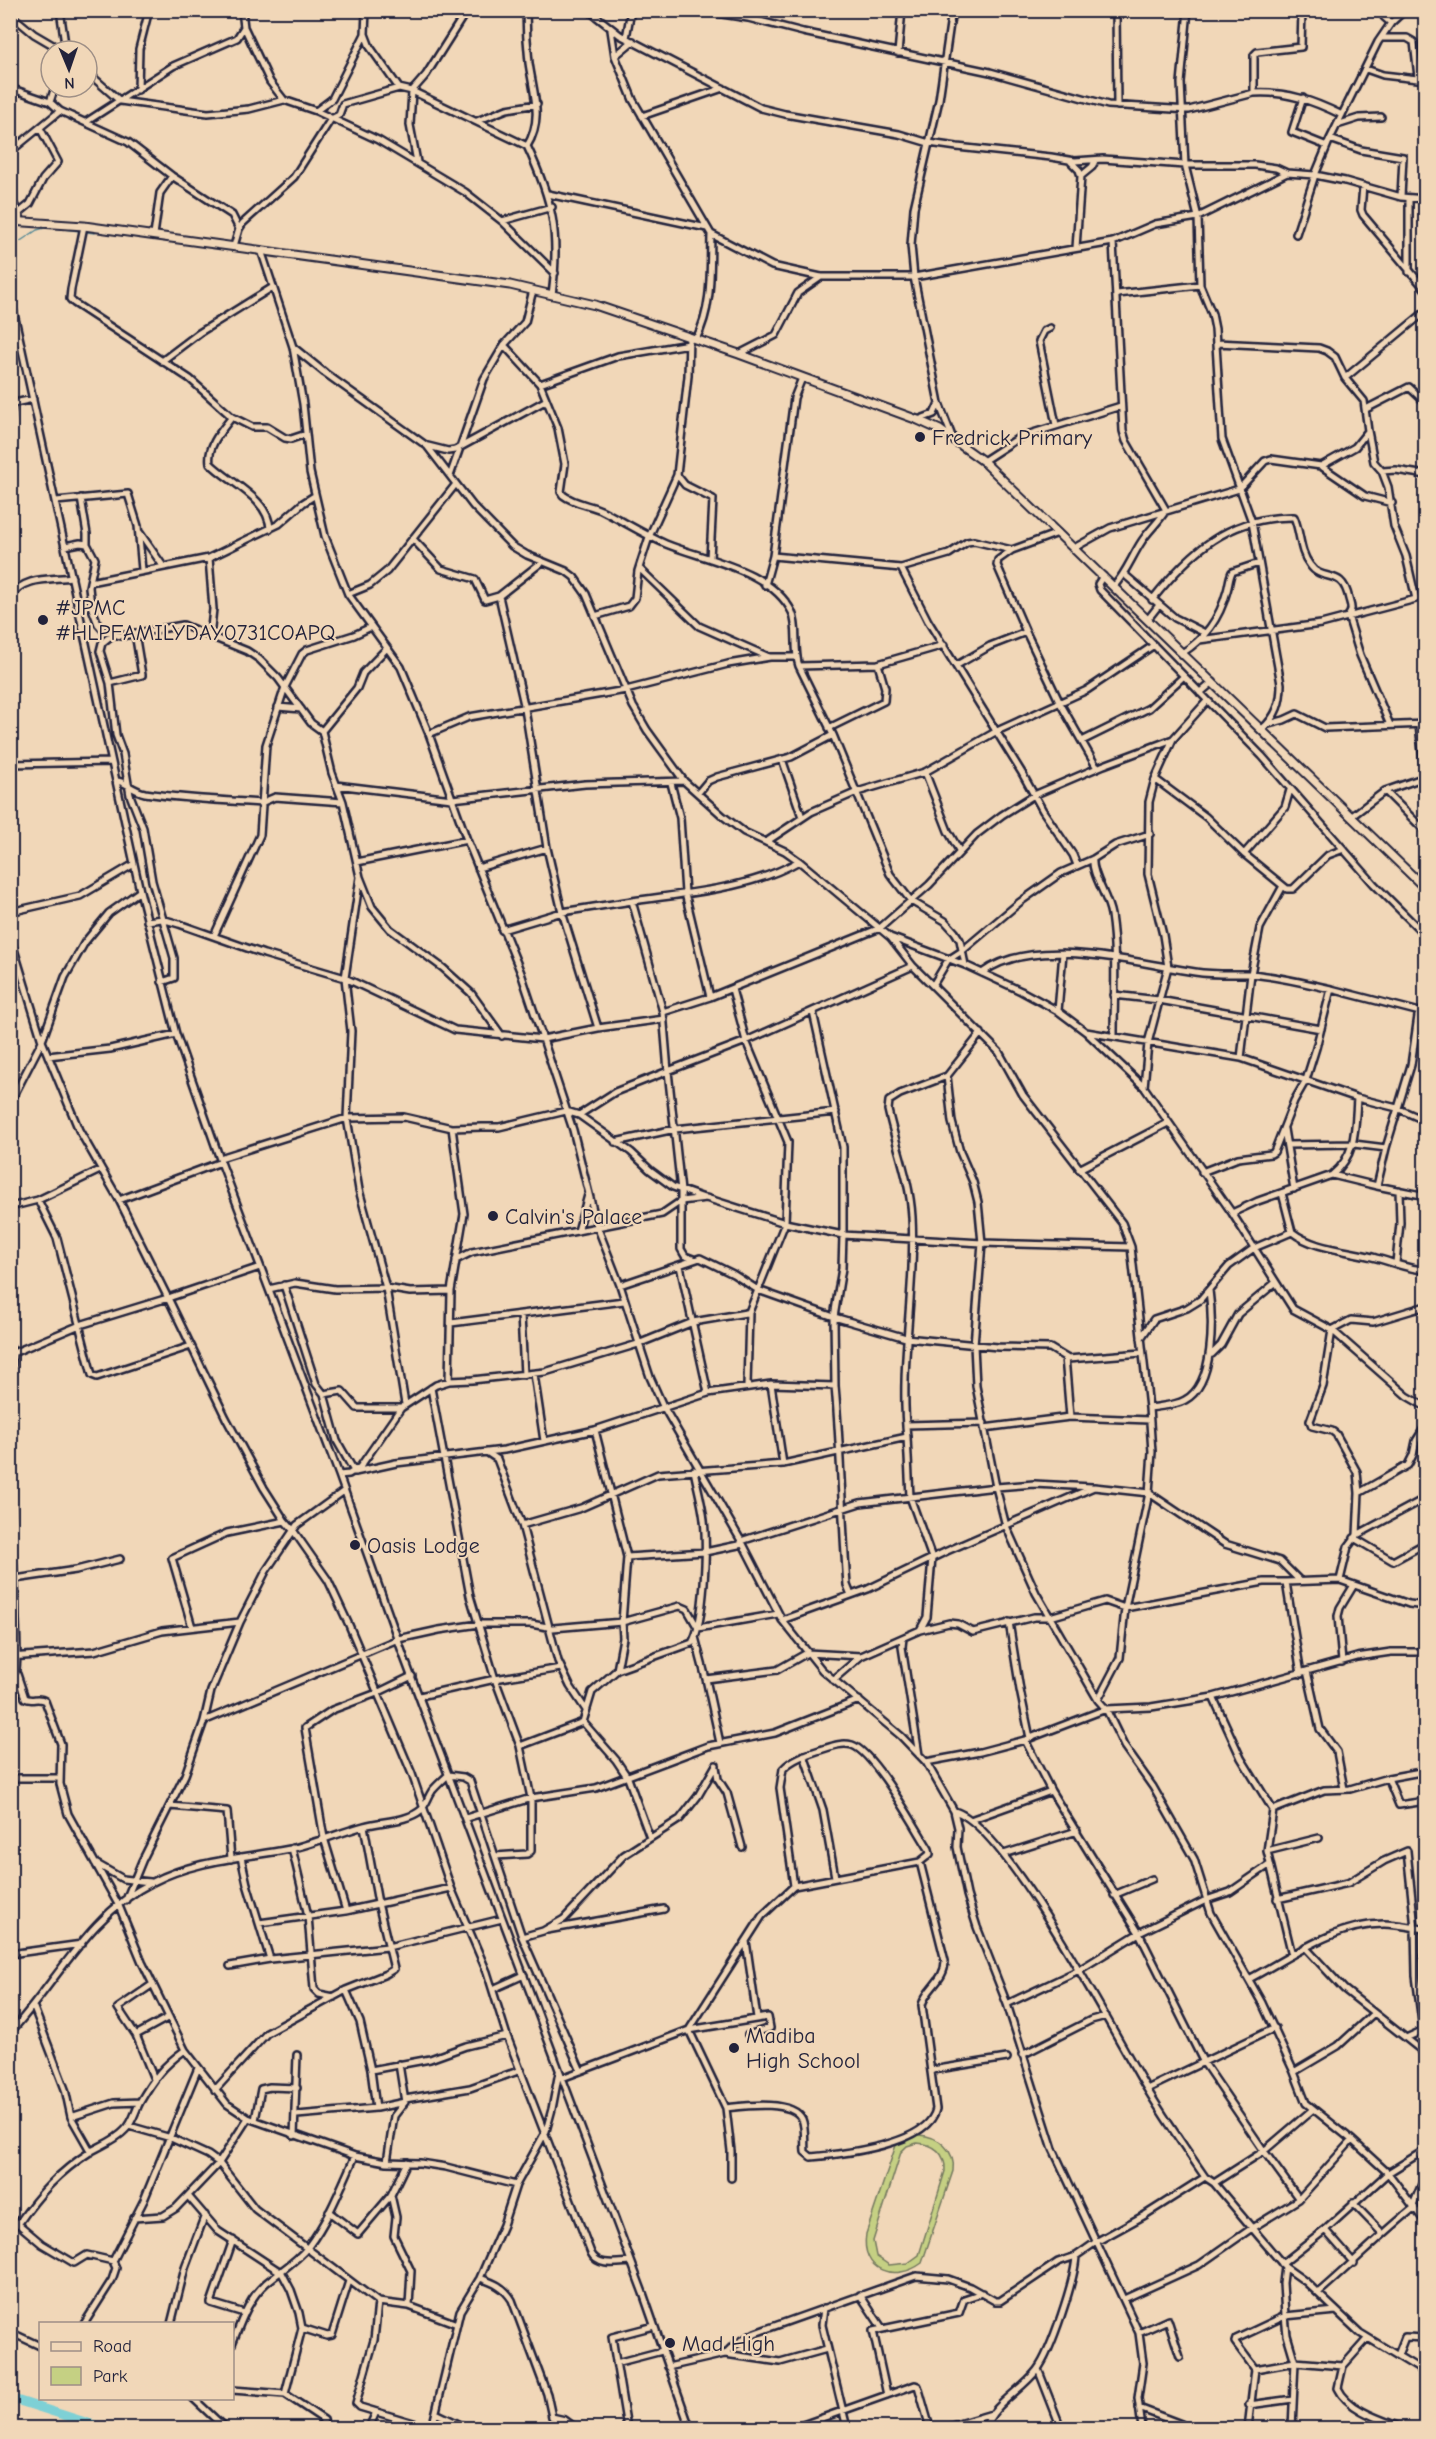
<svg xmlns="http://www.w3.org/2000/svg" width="1436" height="2439" font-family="'Comic Neue',sans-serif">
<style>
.green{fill:#c5d083;stroke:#74795f;stroke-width:1.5;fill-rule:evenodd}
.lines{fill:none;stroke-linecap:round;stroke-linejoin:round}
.stream{stroke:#598a97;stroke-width:1.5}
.river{stroke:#7ed0d5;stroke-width:9}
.minor-casing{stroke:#22223b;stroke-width:10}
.tertiary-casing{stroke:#22223b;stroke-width:11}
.minor{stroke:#f1d7b8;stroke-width:5}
.tertiary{stroke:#f1d7b8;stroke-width:7}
.poi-dot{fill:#22223b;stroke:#f1d7b8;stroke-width:2}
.labels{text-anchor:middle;stroke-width:4.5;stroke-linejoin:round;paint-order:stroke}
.poi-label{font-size:22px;fill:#22223b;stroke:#f1d7b8;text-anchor:start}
</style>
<rect width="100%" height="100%" fill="#f1d7b8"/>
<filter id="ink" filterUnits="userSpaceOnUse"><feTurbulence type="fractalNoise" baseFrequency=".0167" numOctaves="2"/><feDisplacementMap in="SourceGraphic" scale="12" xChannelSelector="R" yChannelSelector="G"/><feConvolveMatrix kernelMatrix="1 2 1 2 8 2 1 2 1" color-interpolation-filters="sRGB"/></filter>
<g filter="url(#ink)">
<path class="green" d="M919 2135C938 2136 956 2150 953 2171L922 2263C895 2283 860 2271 866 2234L896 2145 901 2141ZM917 2143C934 2144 946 2153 945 2171L919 2255 908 2263 889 2265 876 2256 873 2241 901 2152 907 2146Z"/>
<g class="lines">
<path class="stream" d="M10 248 37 230 48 227 95 233"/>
<path class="river" d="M10 2398 104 2428"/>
<defs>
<path id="minor" d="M60 10 66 51
M242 10 244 27 270 82 284 100 316 111 378 140 465 192 502 221 555 273
M366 10 365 34 370 47 399 88
M526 10C526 28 527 45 529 63 533 92 544 119 527 146
M588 10 620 35 761 108 785 114 899 134 929 143 957 147 1051 157 1075 161 1103 159 1185 165H1255L1276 168 1287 173 1315 175 1345 181 1401 197 1426 199
M696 10 748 18 803 32 990 72 1108 105 1189 110 1254 93C1286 91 1314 101 1342 115
M952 10 939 100 914 208 911 245 914 277 939 403 953 439
M1116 10 1117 106
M1188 10 1181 83 1185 165 1198 217 1200 285 1212 314 1215 329 1222 439 1252 522 1281 684C1281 702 1277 716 1262 729
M1382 10 1384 17 1391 23
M10 14 34 34 63 51
M611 30 615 56 633 100 711 234 772 266 821 277H914L1113 242 1155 224 1198 217 1287 173
M626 38 631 10
M1381 38H1407L1414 42 1418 77
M898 53 902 10
M615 56 633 41
M1366 69 1383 75 1426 80
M87 72 120 101 208 113 249 109 284 100
M55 87 50 102 60 111 128 142 172 176 232 215 239 229
M10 88 50 102
M138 90 139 49 149 10
M1254 93V55L1257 52 1301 47 1302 10
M1303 98 1292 132 1327 146
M316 111 332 99 365 34
M642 116 723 88
M477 121 507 109 537 104
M86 122 173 66 237 38 244 27
M1337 125 1359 118 1381 117
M1330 139 1361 150 1403 157 1401 197
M10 152 60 111
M417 162 410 125 412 91 426 75 467 10
M1071 162 1079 170 1081 176 1076 248
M1081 176 1092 167 1095 161
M1363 186 1361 210 1363 215 1426 290
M548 194 707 228
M10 198 19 213 21 221
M19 213 30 204 43 179 58 162 40 128
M502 221 552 207
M84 226 71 289 70 299 74 303 190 379 232 417 252 427H267L285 438 291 439 306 434
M1296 234 1315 175 1330 139 1378 42 1391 23 1405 10
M154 235 160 193 172 176
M1113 242 1123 431 1126 441 1166 510
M234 246 239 229 243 223 294 177 331 119 339 115 343 104 399 88 412 91 527 146C553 201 560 234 552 295
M261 250 293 347 303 404 310 472 325 536 348 594 401 667 429 734 467 840 521 973 543 1039 573 1130 597 1226 620 1285 650 1377 663 1406 743 1544 782 1620 822 1670 901 1736 926 1762 954 1811 958 1828 957 1847 967 1895 977 1927 1007 2004 1053 2149 1139 2333 1143 2363 1138 2398 1142 2428
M1409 272V199
M1117 294 1200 285
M10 295 140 891 176 1034 221 1162 339 1475 404 1657 643 2293 690 2428
M1050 328 1044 331 1039 341 1056 425
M696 339C713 307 710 269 711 234
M1216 343 1319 348 1327 351 1335 357 1345 378 1364 401 1368 431 1355 447 1321 466
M504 345 540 384 558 428 565 464 561 492 563 495C573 503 589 505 601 510 623 521 643 534 666 544 705 560 770 569 792 612 799 627 793 649 799 666L833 735 890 874 911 901 945 921 955 932 960 940 965 965
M293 347 325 373 427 446 473 506 512 546 527 555 566 571 574 577 586 594 633 706 647 730 684 781 723 816 744 832 785 851 799 861 890 937 965 965 1021 991 1058 1011 1086 1032 1144 1087 1232 1213 1293 1309 1332 1330 1407 1396 1426 1407
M739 354 776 335 798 293 821 277
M162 361 199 333 273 287
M1345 378 1426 311
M540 384 618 356 689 344
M10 404 33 399
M1366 409 1409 387 1426 403
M232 417C222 430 207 446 210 463 228 482 269 498 270 529
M918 420 934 414 939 403
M10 422 12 404
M428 446 448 451 455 450 545 401
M983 461 1020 437 1121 406
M1382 471 1396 470 1426 475
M677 475 685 485 713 499 710 559
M450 476 484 379 504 345 525 322 533 290
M81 498 87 534V544
M56 501 128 494 138 526 142 570
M140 533 163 566
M1058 533 1012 550 998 560 997 565 1026 632 1060 703 1097 768
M413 539 441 569 475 579 485 600 499 596 542 562
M65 546 80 543 87 544 95 559 89 587 91 606 98 624 105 632 121 636 183 625 247 651 259 659 278 678 311 723 322 731
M1074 548 1110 528 1239 489 1265 461 1271 459 1321 466 1365 496 1392 503
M1012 550 974 541 967 542 949 554 901 568 928 621 1022 773 1043 811 1073 855 1077 865
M773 556 901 568
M209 558 213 609 210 637
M639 568 699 626 769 657
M1124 574 1175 618 1205 633
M1103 576 1098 584 1100 590 1262 756 1374 884 1426 936
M90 582 209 558 279 524 303 503 314 496
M765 585 773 556 794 398 802 378
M1114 586C1126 573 1132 556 1142 541 1149 530 1159 522 1166 510
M348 594 370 585 387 571 456 484
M10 597C24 576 50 580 72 577
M1152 600C1190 552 1229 516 1294 517 1301 533 1299 551 1310 565 1323 584 1342 566 1349 599 1351 606 1353 610 1348 616L1360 655 1390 725
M595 616 629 606 635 598 638 571 649 537 677 475 688 376 689 336
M1148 619 1159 605
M112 635 102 643 100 651 110 683 116 735 123 754 130 795 143 828 152 881 174 958V978L162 982
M1199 640 1321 624 1416 599 1406 556 1394 526 1388 487 1382 471 1374 462 1368 431
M387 648 363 673 357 688 322 731 332 773 343 802 360 877 372 907 390 929 443 968 471 993 502 1036
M1182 653C1205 639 1220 617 1227 591 1229 585 1229 578 1232 572L1259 563
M957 665 990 646 1026 632
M799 666 878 664 944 645
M110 683 142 675 135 633
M1200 693 1213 682
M278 707 301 709
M1269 724 1284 720 1297 714 1325 728 1426 724
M1419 725 1425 779
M829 728 884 701 885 688 878 664
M429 734 469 717 626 690 728 664 770 657H796
M1082 741 1149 708 1184 676
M782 759 802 817
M10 764 112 762
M925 772 948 831 960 852
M1155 779 1206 817 1244 854 1287 889H1293L1328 855 1344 849
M116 781C126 781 131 790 145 793 183 799 222 800 261 803L275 797 343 802
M671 783 680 818 685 893 710 997 880 928 929 885 977 834 1002 815 1034 795 1104 765 1173 739
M336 785 452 799 585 784 684 781
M1385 791 1426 832
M698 793 708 781 717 777 791 757 833 735
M1352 816 1385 791 1425 777
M766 842 811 812 857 792 925 772 997 731 1087 690 1154 645
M1244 854 1285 807 1290 790
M1093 859C1091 874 1108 896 1111 915 1117 955 1114 996 1114 1035
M357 862 467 840
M478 868 547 848
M360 877 345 978 351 1031 347 1118 359 1190 386 1288 405 1404
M10 912 80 896 134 864
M147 921 162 919 179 924 264 954 345 978 455 1030 543 1039 598 1028 562 912 547 848 525 709 499 596
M502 930 562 912 632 901
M10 936 42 1041 79 1130 118 1198 168 1298 80 1325 13 1353
M214 936 260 835 266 745 285 687 302 654 307 650 354 635 371 627
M891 938 913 966 999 1052 1023 1095 1122 1223 1131 1247 1149 1408 1152 1452 1149 1493 1125 1608 1120 1658 1098 1700 1106 1709 1151 1707 1213 1697 1357 1657 1391 1652H1426
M982 973C1034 934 1135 963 1195 972 1214 975 1231 974 1250 974 1277 976 1304 983 1331 989L1316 1048 1306 1080 1294 1101 1274 1152 1271 1154 1238 1158 1202 1172
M933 985 948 960 962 951 1020 902 1061 873 1093 859 1115 845 1150 834
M1331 989 1420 1012
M1114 995 1159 1000 1321 1029
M710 997 663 1012 632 901C687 893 751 889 799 861
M1058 1011 1063 953
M598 1028 664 1019
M1086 1032 1241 1058 1251 974 1260 928 1283 886
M48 1056 110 1049 176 1034
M1241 1058 1357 1098 1397 1108 1426 1121
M1144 1087 1148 1043 1168 967 1163 935 1148 874 1149 802 1155 779 1173 739 1207 701
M10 1103 42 1041 65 977 85 942 109 913 140 891
M579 1115 615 1092 668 1071 663 1012
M1284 1129 1294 1189
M615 1142 675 1129 836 1112
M1287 1145 1354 1144 1386 1148
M220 1158 347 1118 404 1117 452 1128 482 1127H499L566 1111 579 1115 631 1152 650 1170 673 1187 704 1198
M1079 1169 1168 1123
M1332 1175C1357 1155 1355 1127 1357 1098
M1377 1186 1426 1196
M1282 1193 1292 1232
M38 1200 57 1238 92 1375 97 1377 191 1346
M119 1200 221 1162
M10 1207 38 1200 100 1170
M1232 1213 1258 1201 1332 1175 1377 1186 1386 1148 1411 1065 1418 1016 1420 1012 1426 1009
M578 1231 588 1195
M693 1259 685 1256 681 1249V1191L668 1071 746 1041 913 966
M456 1260 472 1252 662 1214 681 1201 706 1198 785 1223 843 1235V1147L813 1012
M1396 1263 1400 1223 1399 1190
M260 1267 168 1298 226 1418 264 1488 285 1521 293 1530 328 1580 349 1625 412 1774 451 1888 487 1972 507 2036 591 2253C598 2267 616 2263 631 2262
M284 1285 316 1384 324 1394 337 1441 354 1471
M620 1285 700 1258 733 1274 758 1290 785 1223 788 1142 746 1041 732 989
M269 1289 295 1283 335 1289 386 1288 410 1292 451 1291
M521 1315 524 1375
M451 1323 624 1301
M1141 1338 1154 1319 1187 1308 1200 1300 1229 1266 1254 1248 1292 1232C1315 1250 1349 1250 1376 1258 1392 1262 1409 1270 1426 1270
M10 1347 13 1353 10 1391
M1212 1354 1221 1345 1238 1314 1275 1283
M1065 1357 1070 1417
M534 1374 544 1441
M449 1381 451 1291 464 1214 452 1128
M771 1384 783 1464
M747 1386 749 1312
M835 1386C841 1452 842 1519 847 1585L851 1595
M431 1388 470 1596 495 1679 520 1746 531 1798V1851L527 1854 495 1856
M708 1393 771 1384 835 1386 834 1317 906 1338 998 1347 1050 1348 1068 1359 1142 1353
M324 1394 342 1391 357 1408H401
M1149 1408C1160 1406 1175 1406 1185 1400 1215 1384 1213 1319 1209 1290
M906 1425 984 1423
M984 1428 1070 1417 1149 1420
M595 1430 627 1557 622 1622 623 1638 617 1670
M907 1437 910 1497 932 1558 927 1617 920 1630
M10 1444 13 1473 10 1522
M488 1453 497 1459 522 1525 558 1661 570 1686 586 1710
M355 1472 396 1463 504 1450 595 1430 708 1393 680 1266
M339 1475 349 1474 360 1467 401 1408 436 1385 449 1381 472 1380 545 1372 638 1344 693 1322 746 1313 749 1312 758 1290 834 1317 842 1268 843 1235 982 1243 1131 1247
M1092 1487 1034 1484 996 1487 1006 1526 1036 1593 1098 1700
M1359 1493 1408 1465 1413 1455 1416 1441 1426 1425
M522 1525 581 1508 658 1474 783 1464 907 1437C899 1364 916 1290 912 1217 910 1180 896 1146 888 1110L889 1101 900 1094 947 1076 981 1033
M10 1534C14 1563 16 1591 16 1619 17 1647 19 1672 10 1698
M1357 1535 1426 1498
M1354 1538 1393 1561 1426 1543
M741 1541 860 1503 996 1487 976 1386 974 1345 982 1243 978 1202 973 1182 960 1152 952 1122 947 1076
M627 1557 705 1552 743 1544
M15 1579 76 1570 120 1559
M1340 1580 1348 1547 1357 1535 1359 1493 1357 1472 1336 1434 1332 1431 1312 1426 1310 1421 1323 1386 1332 1330 1351 1320 1373 1322 1426 1306
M782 1620 868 1589 947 1551 1094 1487 1149 1493 1225 1544 1280 1561 1300 1581
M1009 1622 1020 1690 1030 1738
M192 1627 172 1558 227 1533 285 1521
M695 1637 706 1679 714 1678 777 1670 807 1653 861 1656 920 1630 949 1623 958 1624 973 1632 1034 1617H1050L1105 1601 1125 1608 1264 1582H1286
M903 1638 902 1647 919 1755
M10 1657 94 1651 162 1631 240 1622 266 1571 297 1525 344 1491
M1342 1662 1338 1616 1340 1608 1354 1585
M1307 1671 1320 1729 1337 1752 1344 1789
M17 1674 25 1698C32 1702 38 1696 45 1701L61 1744 60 1784 68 1814 119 1906 142 1962 185 2050 227 2104 248 2118 355 2156 387 2162 420 2163 446 2167 516 2185
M1301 1674 1286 1582 1340 1580 1409 1604 1426 1606
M706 1679 720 1743
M833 1680 861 1656
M420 1696 495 1679 561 1668
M1213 1697 1241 1758 1273 1810 1267 1851 1292 1955
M204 1721 398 1639 439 1630 479 1624H531L553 1628 622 1622 680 1606 687 1609 698 1628 778 1614
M583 1722 616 1760 628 1778 650 1838
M1025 1740 1051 1791 1139 1933 1204 2063 1264 2151 1299 2199
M520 1746 583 1722 592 1692 617 1670 692 1643C705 1621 707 1546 704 1520 702 1503 697 1486 694 1470
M804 1755 823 1810 835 1877
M926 1762 980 1752 1025 1740 1106 1709 1124 1746 1153 1787 1194 1859 1211 1913 1262 2003 1294 2072 1306 2103 1352 2140 1388 2173 1426 2223
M716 1767 718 1779 727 1793 742 1847
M10 1778H60
M1388 1778 1399 1805 1426 1801
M170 1806 227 1811 231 1859
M1273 1810 1324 1790 1350 1789 1388 1778 1426 1771
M954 1811C1006 1824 1115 2036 1147 2089 1165 2119 1185 2148 1205 2177
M466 1818 531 1798 596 1788 708 1746 775 1733 859 1700
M973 1819 1051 1791
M292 1848 308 1916 314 1989 319 1994 334 1997
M1267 1851 1319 1838
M1004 1854 1077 1831
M95 1863 123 1879 150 1882
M1114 1895 1152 1879
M1277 1899 1348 1883 1384 1861 1407 1851 1415 1928 1416 1976 1423 2030
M126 1900 142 1861 185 1775 204 1721 211 1691 240 1622
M346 1911 324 1838 305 1728 332 1710 377 1693 412 1676
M259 1923 346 1911 451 1888
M547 1930 664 1909
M522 1937 581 2071
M746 1941 757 2018
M1305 1947 1344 1989 1426 2054
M10 1954 82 1944
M270 1959 388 1947 502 1919
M230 1966 270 1959 247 1884 241 1857
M1249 1979C1291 1957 1334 1924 1384 1924 1398 1924 1412 1928 1426 1929
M153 1984 118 2008 136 2035 154 2079
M493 1989 524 1975
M346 1990 360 2022 371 2070 430 2059 466 2046 507 2036
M1007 2004 1079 1970 1139 1933 1206 1900 1230 1892 1269 1865
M34 2008 65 2089 71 2117 91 2152
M10 2033C56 1983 90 1913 153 1882 195 1860 244 1858 290 1849 315 1843 339 1833 364 1826 381 1821 407 1822 421 1810 426 1805 428 1797 432 1791 437 1785 443 1780 448 1775L463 1777 470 1781 522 1937 543 1931 564 1919 624 1855 680 1819 698 1796 716 1765
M136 2035 169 2017
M1406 2038 1426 2029
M1022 2055 1091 2020 1106 2016
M371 2070 376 2108
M932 2070 1007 2058
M1294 2072 1338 2046 1374 2013
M562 2078 689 2030 768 2017 770 2028 748 2035
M1147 2089 1275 2028
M215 2090 267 2033 346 1990 386 1974 394 1969 378 1903 364 1826
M405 2099 470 2088 521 2070
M726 2108C744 2106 792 2099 802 2119 806 2128 804 2142 805 2152L811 2157C842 2154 928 2145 936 2109L922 2005C926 1988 945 1981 945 1961L920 1862
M297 2115 376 2108 405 2102
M71 2117 114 2103 140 2102
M255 2120 261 2089 270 2087 297 2088
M129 2126 171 2138 208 2155 219 2163 255 2209 378 2302 409 2306 457 2324
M294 2136 297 2055
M1426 2149 1423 2183 1426 2200
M387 2162 394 2116 405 2102 399 2064
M731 2178V2151L726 2108 689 2030 762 1916 794 1886 920 1862 930 1854 929 1849C915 1827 874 1752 852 1745 841 1742 830 1747 820 1750 807 1754 792 1759 783 1769L780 1788 794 1886
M1214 2183 1285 2267 1306 2282 1360 2333 1426 2373
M391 2195 396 2217 394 2236 411 2271 409 2306
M188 2196 218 2231 282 2273 291 2290 299 2313 302 2328 285 2394
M1353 2203 1382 2233
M1413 2205 1422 2184
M329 2212 358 2234 391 2195 407 2162
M10 2217 42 2244 74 2263 87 2255 113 2261
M134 2218 163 2216 176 2208 219 2163 248 2118
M19 2223C39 2194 59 2172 90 2152 102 2145 116 2140 125 2130 133 2123 135 2111 140 2102 154 2078 163 2066 185 2050
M1325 2230 1354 2263
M233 2240 211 2303 244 2313
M1282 2264 1325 2230 1388 2173 1425 2150
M1285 2267 1283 2283 1285 2316 1287 2335 1295 2362 1292 2428
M480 2278C494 2283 504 2287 512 2300L547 2394 552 2417 565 2420 576 2428
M1318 2293C1351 2265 1381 2234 1415 2207
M860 2295 882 2328
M1124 2299 1199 2265 1252 2228 1299 2199 1352 2140
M378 2302 374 2340 356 2403 360 2407 430 2428
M824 2308 822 2325 847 2428
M84 2324 112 2280 116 2268 113 2261 144 2200 198 2068
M171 2324 185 2268 205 2215
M302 2328 327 2336 332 2335 349 2281
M10 2332 40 2346
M1139 2333 1168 2320 1180 2357
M1368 2338 1343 2366 1338 2388C1348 2410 1382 2420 1403 2428
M232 2344C241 2322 248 2299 266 2283 280 2271 296 2262 308 2247 329 2219 341 2187 355 2156
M725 2354 780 2362 827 2349
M1398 2355 1405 2337 1426 2338
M616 2363 662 2351
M668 2367 725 2354 734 2345 755 2333 916 2276 948 2279 970 2287 995 2301H1000L1058 2262 1076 2256 1096 2242 1145 2215 1205 2177 1214 2183 1264 2151 1312 2110
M1038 2369 1061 2428
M1255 2369 1295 2362 1343 2366
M232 2390 285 2394 324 2420 320 2428
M887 2395 873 2331 959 2313 964 2299 982 2293
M193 2398 225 2428
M1249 2405 1293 2399
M1139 2408 1181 2424
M436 2413 467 2428
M369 2428 376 2412
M432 2428 460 2311 480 2278 503 2225 516 2185 546 2131 552 2109 559 2072
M627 2428 612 2337 654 2326
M794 2428 915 2385 918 2386 930 2428
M945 2428 992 2414
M985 2428C994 2403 1021 2391 1037 2370 1051 2352 1075 2279 1076 2256
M1248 2428 1255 2369 1235 2342 1236 2339 1285 2316 1336 2311"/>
<path id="tertiary" d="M10 221 84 226 510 285 595 305 739 354 918 420 940 430 983 461 1426 889"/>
</defs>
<use href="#minor" class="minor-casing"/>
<use href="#tertiary" class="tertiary-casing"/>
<use href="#minor" class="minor"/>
<use href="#tertiary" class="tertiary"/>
</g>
</g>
<g class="poi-dot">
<circle cx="920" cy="437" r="6"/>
<circle cx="43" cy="620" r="6"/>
<circle cx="493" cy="1216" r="6"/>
<circle cx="355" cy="1545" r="6"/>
<circle cx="734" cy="2048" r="6"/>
<circle cx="670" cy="2343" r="6"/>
</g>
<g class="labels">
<g class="poi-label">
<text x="932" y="445">Fredrick Primary</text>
<text x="55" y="615">#JPMC<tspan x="55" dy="25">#HLPFAMILYDAY0731COAPQ</tspan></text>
<text x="505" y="1224">Calvin's Palace</text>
<text x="367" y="1553">Oasis Lodge</text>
<text x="746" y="2043">Madiba<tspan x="746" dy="25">High School</tspan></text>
<text x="682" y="2351">Mad High</text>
</g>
</g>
<rect width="1436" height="2439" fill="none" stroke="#f1d7b8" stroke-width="36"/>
<rect x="18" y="18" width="1400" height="2403" fill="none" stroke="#22223b" stroke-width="2" filter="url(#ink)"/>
<rect x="39" y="2322" width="195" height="78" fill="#f1d7b8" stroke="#9e8f86" stroke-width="1.5"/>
<rect x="51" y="2342" width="30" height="9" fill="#f1d7b8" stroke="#9e8f86" stroke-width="1.5"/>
<text x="93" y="2352" font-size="18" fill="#22223b">Road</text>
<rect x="51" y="2367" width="30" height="18" fill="#c5d083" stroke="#9e8f86" stroke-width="1.5"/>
<text x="93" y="2382" font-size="18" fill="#22223b">Park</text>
<g transform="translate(69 69) rotate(178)"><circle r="28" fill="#f1d7b8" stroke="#9e8f86" stroke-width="1.5"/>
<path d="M0-4.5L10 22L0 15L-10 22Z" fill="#22223b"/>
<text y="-9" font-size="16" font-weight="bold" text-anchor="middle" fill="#22223b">N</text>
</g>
</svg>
